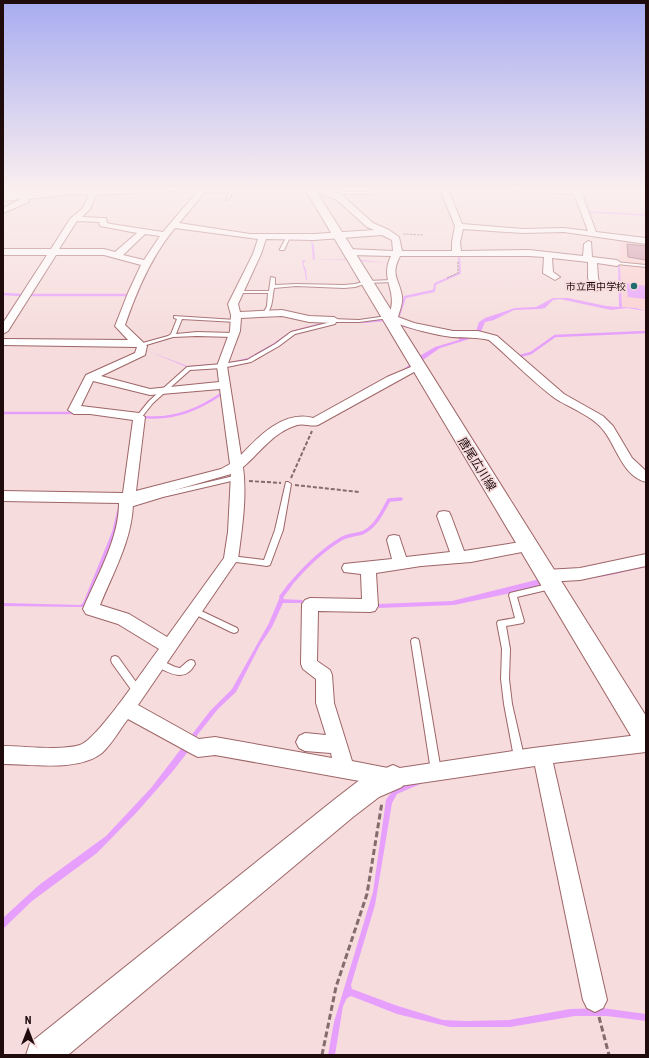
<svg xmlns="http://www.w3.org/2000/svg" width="649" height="1058" font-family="'Roboto Condensed','Noto Sans JP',sans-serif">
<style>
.built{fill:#fbcfcf}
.water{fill:#e69ffd}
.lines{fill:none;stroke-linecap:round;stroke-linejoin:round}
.stream-far3{stroke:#e69ffd;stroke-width:2}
.stream-far2{stroke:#e69ffd;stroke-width:2.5}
.stream-far1{stroke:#e69ffd;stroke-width:3.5}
.stream{stroke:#e69ffd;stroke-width:4}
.building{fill:#cf95a8;stroke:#966173}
.lane-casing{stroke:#9e6567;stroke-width:2}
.street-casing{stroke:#9e6567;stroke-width:2}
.secondary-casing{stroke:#9e6567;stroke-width:2}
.path-far2{stroke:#846c6d;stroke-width:1;stroke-dasharray:2.5 1;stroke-linecap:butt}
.path-far1{stroke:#846c6d;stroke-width:2;stroke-dasharray:4 2;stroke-linecap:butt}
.path{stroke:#846c6d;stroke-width:3;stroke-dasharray:6 3;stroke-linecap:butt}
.lane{fill:#fff;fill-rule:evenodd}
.street{fill:#fff;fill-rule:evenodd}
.secondary{fill:#fff;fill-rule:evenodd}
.poi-dot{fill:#216d6f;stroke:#f6dcdc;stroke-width:1.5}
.labels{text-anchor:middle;stroke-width:3.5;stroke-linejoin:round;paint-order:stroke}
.far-poi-label{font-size:10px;fill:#1f0a0c;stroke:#f6dcdc;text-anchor:end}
.street-label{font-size:12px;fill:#1f0a0c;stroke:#f6dcdc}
</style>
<rect width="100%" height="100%" fill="#f6dcdc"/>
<path class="built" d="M619 241 646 244V309L622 307Z"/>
<path class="water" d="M311 238 314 246 315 260 354 259 389 263 346 260H306L303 263 306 270 307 280 275 279 306 280 305 272 302 263 303 260H313Z
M618 265H620L622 307 636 308 646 311 627 308 611 310 560 299 553 300 545 308 540 309 514 310 494 320 485 322 479 336 440 348 413 367 316 419 314 417 340 404 365 388 404 369 418 357 435 347 459 340V338L407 328 386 321 365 323 330 322 295 331 250 359 229 363 187 367 148 351 187 366 226 363 248 358 274 343 291 331 328 321 363 322 383 319 452 335 476 331 479 322 485 318 515 308 536 307 553 298H568L606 306 619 307Z
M626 283 646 286V299L628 297Z
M119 503H122L116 532 84 607 3 606V603L80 605 83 603 112 532Z
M646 563V567C624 572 600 578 578 580 565 581 556 581 544 586L454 605 379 608 378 604 452 601 540 579Z
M279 599 303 600 302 603H283L272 627 260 645 236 692 218 709 198 734 190 749 173 771 137 812 97 853 32 901 3 929V918L39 885 106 836 151 788 210 711 232 689 269 623Z
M433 777 434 781 425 782 397 794 392 803 375 905 351 985 352 989 395 1005 443 1020 466 1021 509 1020 570 1009 602 1008 646 1014V1021L607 1016H575L510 1027H450L397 1014 351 996 347 998 343 1006 335 1055H328L334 1022 373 892 386 800C396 783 415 782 433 777Z"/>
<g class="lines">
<path class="stream-far3" d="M589 212 646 215
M428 292 434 291 435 284 460 273 459 256"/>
<path class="stream-far2" d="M3 294 22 295
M32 295H127
M398 318 405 297 433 291
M520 356 531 353 555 336 646 332
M3 413H77
M145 417C173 420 198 410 221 394"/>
<path class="stream-far1" d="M289 586C304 568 321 551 341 539 348 535 355 535 362 533 376 527 382 512 389 500L401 499"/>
<path class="stream" d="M282 600 281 597 290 585"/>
</g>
<path class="building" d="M627 244 646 246V260L628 257Z"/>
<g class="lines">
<defs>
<path id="lane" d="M5 189H10L3 193V190Z
M372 189H376L372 194H344L333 196 331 195 344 192H371Z
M231 190 233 191 229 199 226 200 229 191Z
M287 236 290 237 284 250H280V249Z
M615 262 646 265V267L617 264H615Z
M271 277 275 278V285L296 284 344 285 355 284 367 281 392 280 394 281 392 282 367 283 355 287 344 288 296 286 274 288C272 297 273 310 265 315L263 314 267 306 268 293H239L237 292 239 291H269Z
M174 316 236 320 238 321 236 322 182 319 176 334 197 332 233 333 236 335 233 337 197 336 173 337 143 346H139V344L168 336 171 334 177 319 174 318Z
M387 316H389V318L359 322H336L335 324 295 334 279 346 251 362 222 368 190 370 153 403 141 418H137L136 417 149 401 187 367 222 364 247 360 275 344 291 332 331 322 332 319 359 320Z
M238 475H240L241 477 240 479 163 497 127 508 124 506 125 504 162 493Z
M286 482H288L291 484 283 530 270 565 267 566 228 561 227 559 228 557 231 556 264 560 275 530Z
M552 583 555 584 556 586 555 588 517 597 524 621 523 623 506 626 510 649 509 679 512 704 523 752 521 755 518 756 515 755 513 752 504 704 501 679 502 649 497 623 498 621 515 618 509 595 510 593Z
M195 608 237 628 238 630 237 632 234 633 231 632 192 613 191 611 192 609Z
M415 638 418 639 419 641 441 771 439 774 436 776 433 774 431 771 411 641 412 639Z
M115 656 118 657 141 689 142 692 141 695 138 696 135 695 112 663 111 660 112 657Z
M158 659 175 667 180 668 188 661 191 660 194 661 195 664C185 683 170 673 155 666L154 663 155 660Z"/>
<path id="street" d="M91 189H323L343 196 373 223 389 230 399 237 402 251H452V242L455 226 440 189H448L462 224 523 229 564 228 588 231 574 194 515 191 512 189H580L596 232 646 238V244L564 232 523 233 463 229 460 242 461 251 529 250 583 256 584 244 588 241 591 242 592 257 617 260 621 263 617 266 597 263 598 278 601 288 596 291 591 288 588 278V262L552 258 553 272 560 277 555 280 543 273 544 257 529 256H400C390 276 399 278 402 296 403 303 400 310 398 317L414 323 453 331H478L497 336 564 394 603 416 613 426 632 458 646 471V482C623 476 617 448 604 431 593 416 572 409 556 399 533 382 511 359 489 340 477 337 465 338 452 337 429 334 406 327 384 319L382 317 384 315H389C399 290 379 281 391 256L349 255 345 252 349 249 393 251 392 240 382 235 314 240 266 239 261 254 238 304 240 312 282 310 309 316 334 317 339 320 334 323 309 322 282 316 241 318 240 331 227 366 241 455C259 436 284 410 313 418L387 377 418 364 423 367 318 425C311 427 304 423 297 425 273 432 260 453 243 467 247 497 242 529 238 559L138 705 199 739 215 737 332 758 331 753 305 751 299 748 296 742 299 736 305 733 326 735 316 703V679L303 669 301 664 302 604 305 600 310 598 362 599 361 574 344 572 342 568 344 564 392 559 387 540 389 536 394 535 399 536 406 557 450 552 437 516 439 512 444 511 449 512 451 516 464 551 527 541 532 542 534 546 532 550 527 551 471 562 421 566 376 573 378 606 375 611 370 612 318 611 317 661 330 670 332 675 334 703 352 761 393 769 533 748 646 734V752L553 763 607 1000 603 1008 595 1012 587 1008 583 1000 535 766 393 787 215 755 198 757 192 754 128 719C120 729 112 744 102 753 78 772 32 764 3 764V746C24 746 60 751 80 745 97 740 145 667 159 649L118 624 86 614 83 609C97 576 119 539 119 503L3 501V491L123 493 133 420 90 414H74L68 410 86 375 135 353 137 347 3 345V339L128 340 115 326 128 293 141 265 104 255H56L8 331 3 334V323L47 255H3V249H51L70 219 83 208 89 195 73 194 29 199V202L3 213V208L21 199 3 201V197ZM173 191 197 192 163 232 111 224 107 223 106 218H103L82 217 90 209 96 195ZM205 192 320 193 337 200 367 227 374 230 314 234H250L179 223ZM77 221 99 222 100 226 137 233 115 252 104 249H59ZM175 228 258 239 253 254 228 304 231 315 230 331 217 366 219 382 150 389 101 376 145 355 147 346 125 325C137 290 152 255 175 228ZM145 234 160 236 144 260 123 255ZM93 381 150 395 220 389 230 464 221 469 136 491 145 417 139 413 81 406ZM231 474 228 532 224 558 167 637 129 614 100 605C113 573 133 538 133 502Z
M646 554V566L580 580 546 582 541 580 539 576 541 572 546 570 580 568Z"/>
<path id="secondary" d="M33 189H77L72 192 3 198V192Z
M305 189H315L646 716V750L637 746Z
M393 765 402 769 406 778 402 787 379 797 353 817 68 1055H26L30 1043 335 799 361 779Z"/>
</defs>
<use href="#lane" class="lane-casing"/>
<use href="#street" class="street-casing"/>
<use href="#secondary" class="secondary-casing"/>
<path class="path-far2" d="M403 234 424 235
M447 278 458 273V261"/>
<path class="path-far1" d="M291 478 312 431
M249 481 281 483
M295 485 359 492"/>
<path class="path" d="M599 1017 609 1055
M322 1055 336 987 367 894 382 802"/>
<use href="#lane" class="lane"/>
<use href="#street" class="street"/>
<use href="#secondary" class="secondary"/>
</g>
<linearGradient id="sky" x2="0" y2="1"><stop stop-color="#a7acf0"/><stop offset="0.56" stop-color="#fbefef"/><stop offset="1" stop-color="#fbefef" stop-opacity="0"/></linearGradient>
<rect width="649" height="338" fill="url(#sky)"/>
<circle class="poi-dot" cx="634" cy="286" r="4"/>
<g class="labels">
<g class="far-poi-label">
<text x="626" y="290">市立西中学校</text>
</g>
<g class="street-label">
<text transform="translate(477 464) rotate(58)" y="4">唐尾広川線</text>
</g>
</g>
<rect width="649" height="1058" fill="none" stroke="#1f0a0c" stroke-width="8"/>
<g transform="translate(28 1030)" stroke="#f6dcdc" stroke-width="3" paint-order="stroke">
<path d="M0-3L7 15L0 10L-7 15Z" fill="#1f0a0c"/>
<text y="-6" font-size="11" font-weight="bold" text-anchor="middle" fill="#1f0a0c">N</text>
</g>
</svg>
